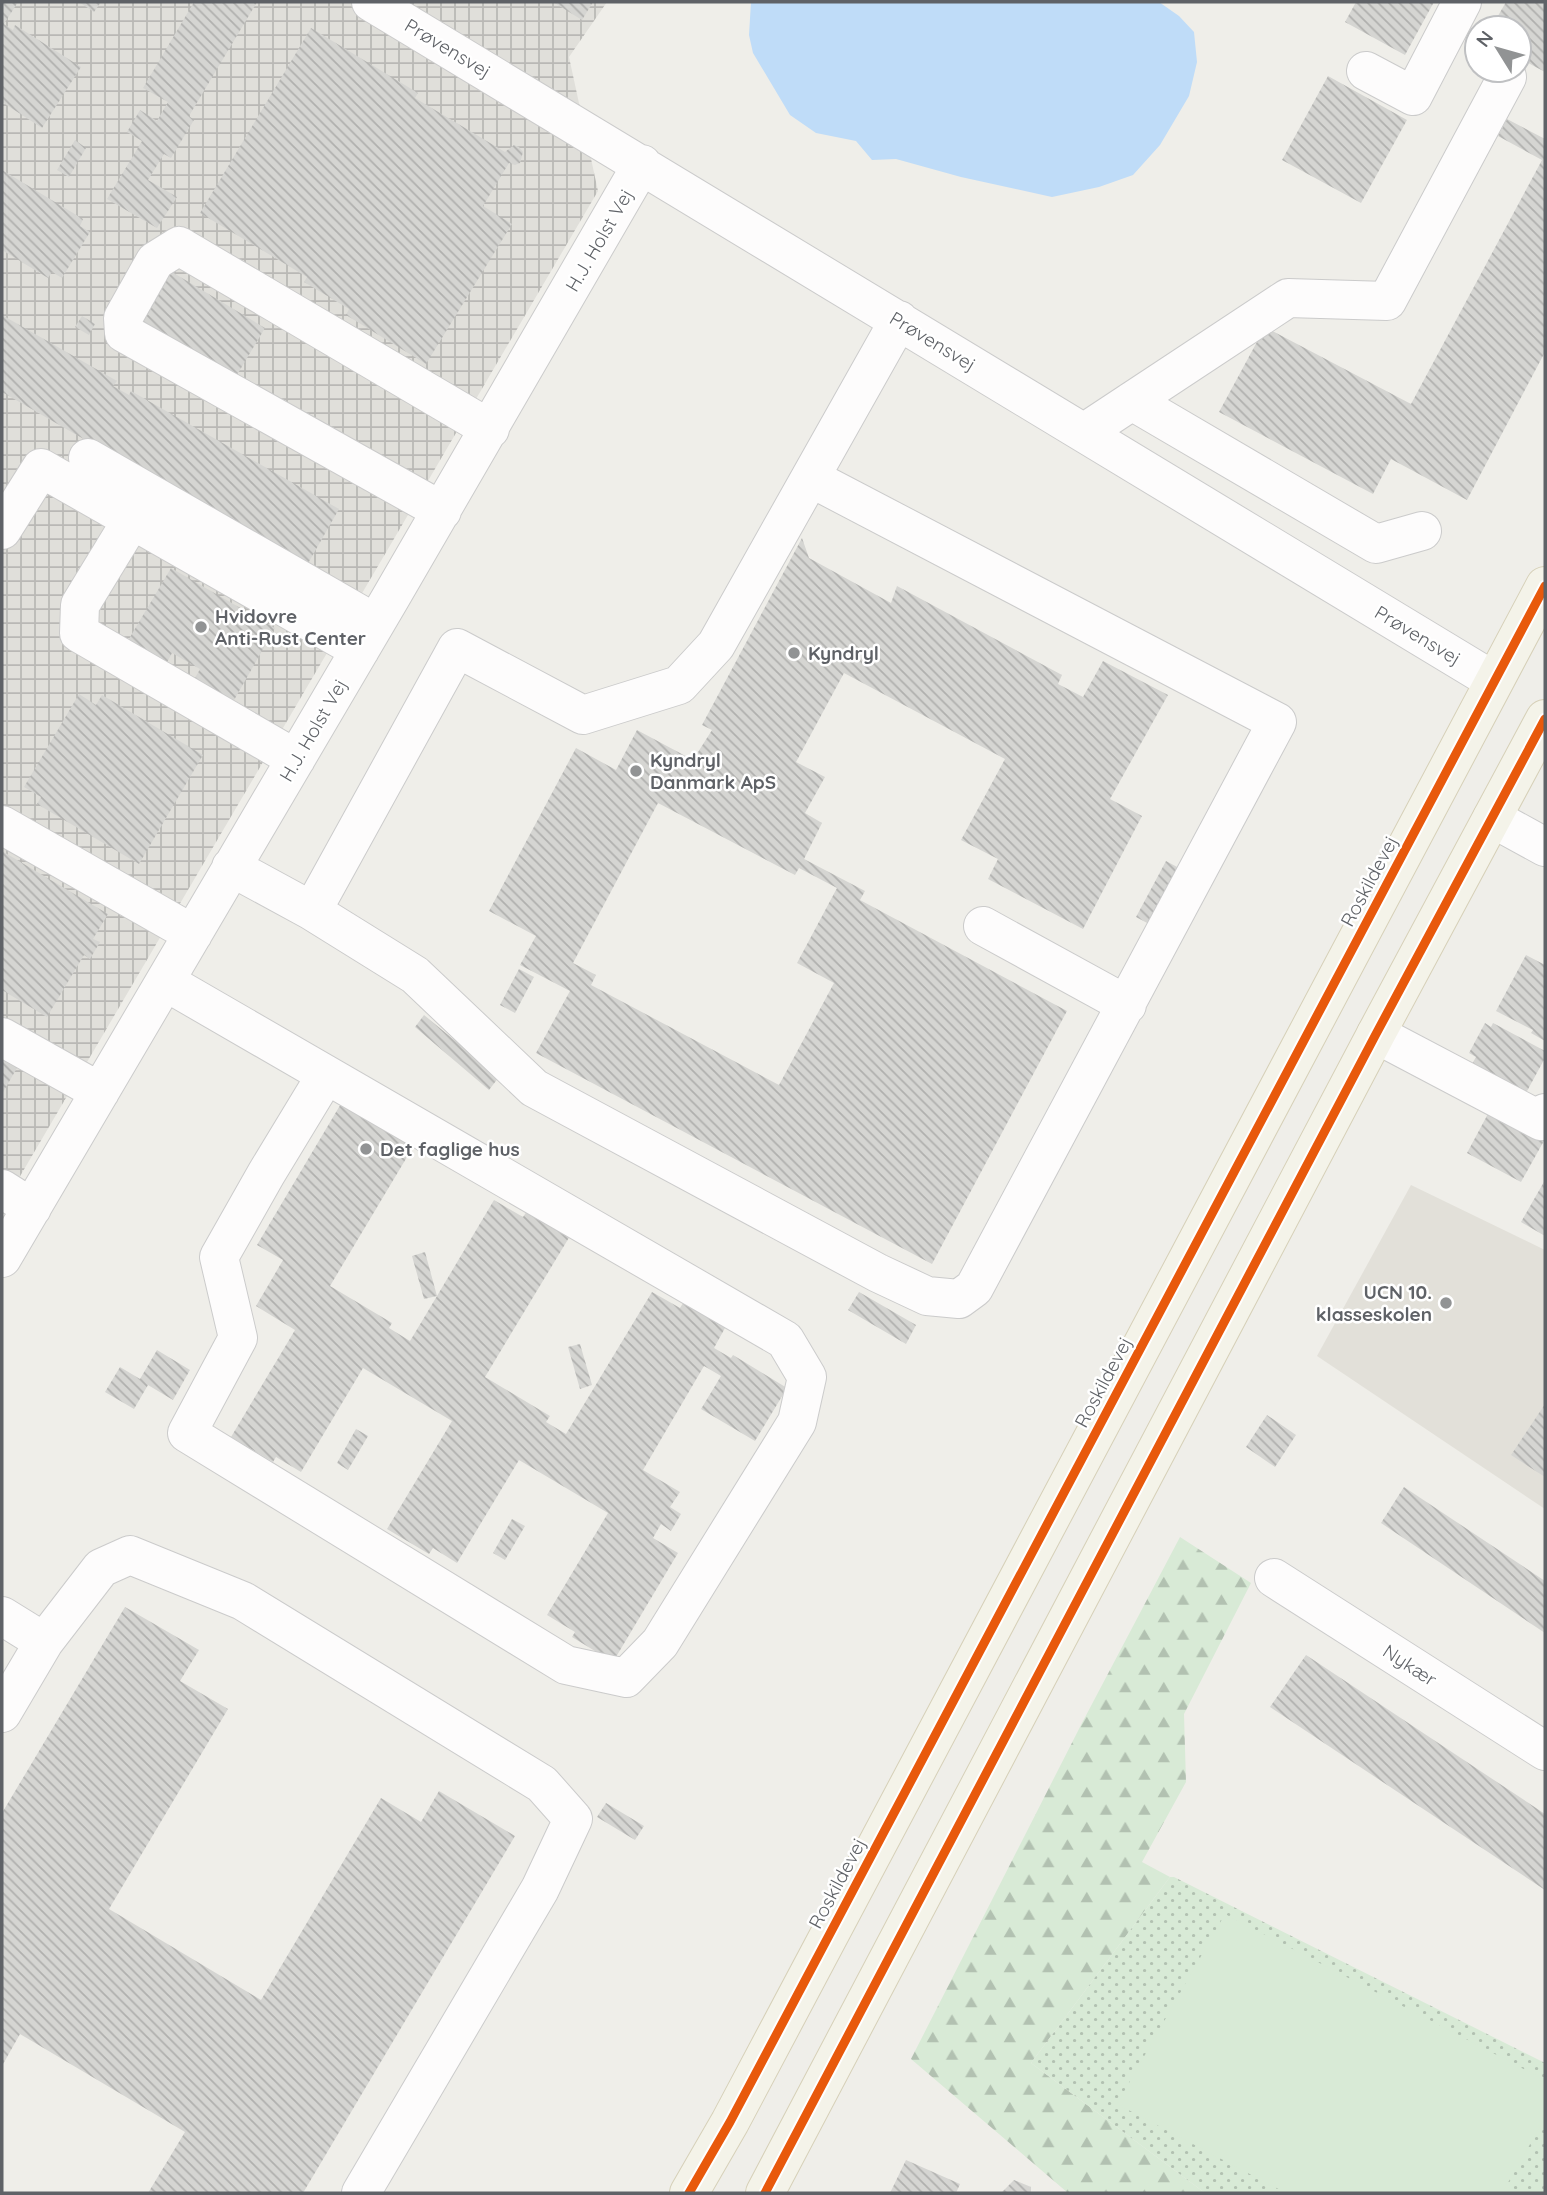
<svg xmlns="http://www.w3.org/2000/svg" width="1547" height="2195" font-family="Quicksand,sans-serif">
<style>
.industrial{fill:url(#industrial-grid)}
.education{fill:#e2e0d9}
.forest{fill:url(#forest-firs)}
.park{fill:url(#park-dots)}
.pitch{fill:#d8ead6}
.water{fill:#bfdcf8}
.building{fill:url(#building-back-hatch);fill-rule:evenodd}
.lines{fill:none;stroke-linecap:round;stroke-linejoin:round}
.minor-casing{stroke:#cbcbcb;stroke-width:40}
.major-casing{stroke:#d6d0b8;stroke-width:40}
.minor{stroke:#fdfcfc;stroke-width:38}
.major{stroke:#f4f3e9;stroke-width:38}
.cycleway-casing{stroke:#fff;stroke-width:13}
.cycleway{stroke:#e8590c;stroke-width:9}
.poi-dot{fill:#919394;stroke:#fff;stroke-width:2.5}
.labels{text-anchor:middle;stroke-width:5;stroke-linejoin:round;paint-order:stroke}
.street-label{font-size:19px;fill:#5f6267;stroke:#fff}
.poi-label{font-size:19px;font-weight:bold;fill:#5f6267;stroke:#fff;text-anchor:start}
</style>
<defs>
<pattern id="industrial-grid" width="8" height="8" patternUnits="userSpaceOnUse" patternTransform="scale(1.75)"><rect width="8" height="8" fill="#e0dfda"/><path d="M0 4h8M4 0v8" fill="none" stroke="#b9b8b5"/></pattern>
<pattern id="forest-firs" width="22" height="20" patternUnits="userSpaceOnUse" patternTransform="scale(1.75)"><rect width="22" height="20" fill="#d8ead6"/><path d="M5 1l3.5 6h-7zM16 11l3.5 6h-7z" fill="#b2c1b1"/></pattern>
<pattern id="park-dots" width="8" height="8" patternUnits="userSpaceOnUse" patternTransform="scale(1.75)"><rect width="8" height="8" fill="#d8ead6"/><path d="M2 2h.1M6 6h.1" fill="none" stroke="#b2c1b1" stroke-width="1.8" stroke-linecap="round"/></pattern>
<pattern id="building-back-hatch" width="6" height="6" patternUnits="userSpaceOnUse" patternTransform="scale(1.75)"><rect width="6" height="6" fill="#d5d5d2"/><path d="M-1 5l2 2M0 0l6 6M5-1l2 2" fill="none" stroke="#b0b0ae"/></pattern>
</defs>
<rect width="100%" height="100%" fill="#efeee9"/>
<path class="industrial" d="M2 2H607L569 57 598 191 2 1207Z"/>
<path class="education" d="M1411 1185 1545 1250V1509L1317 1356Z"/>
<path class="forest" d="M1180 1537 1251 1583 1184 1714 1186 1782 1142 1862 1170 1877 1031 2063 1205 2193H1068L911 2059 1082 1723Z"/>
<path class="park" d="M1170 1877H1174L1545 2063V2193H1205L1031 2063Z"/>
<path class="pitch" d="M1225 1914 1545 2080V2118L1502 2193H1286L1117 2104Z"/>
<path class="water" d="M751 2H1159L1179 16 1194 32 1197 62 1189 96 1160 145 1133 175 1099 187 1052 197 961 177 896 159 872 160 856 141 816 133 790 115 753 53 749 35Z"/>
<path class="building" d="M2 2H18L4 24 13 30 15 25 81 67 42 128 2 102Z
M79 2H101L94 12Z
M194 2H257L189 116 194 120 171 158 164 154 148 180 177 197 157 228 107 199 142 141 127 132 140 110 157 121 168 102 143 88Z
M553 2H593L582 20Z
M1356 2H1434L1405 55 1345 22Z
M1506 2H1545V72L1519 58V28H1491Z
M311 28 418 93 415 98 505 152 514 145 519 147 523 152 520 163 515 165 509 163 483 206 512 224 426 364 346 315 349 309 304 282 307 277 200 213Z
M1328 76 1407 120 1361 203 1282 160Z
M1507 119 1545 139V352L1467 500 1391 459 1373 494 1219 412 1265 327 1411 404 1542 160 1498 136Z
M75 140 86 148 69 177 57 170Z
M2 170 83 219 80 226 90 232 62 278 52 272 48 278 2 250Z
M167 269 265 328 231 385 133 325Z
M2 315 117 381 113 386 129 395 131 391 339 509 306 567 2 392Z
M82 316 95 324 89 335 75 327Z
M802 538 809 558 891 603 897 586 1062 675 1058 684 1083 697 1103 661 1168 695 1110 799 1142 816 1083 929 988 879 998 859 961 840 1005 759 844 673 796 762 825 777 805 813 822 823 804 859 865 891 860 900 1067 1011 932 1264 536 1053 570 991 520 965 536 936 489 911 576 748 616 770 637 730 693 760 712 730 702 725ZM658 803 795 875 799 868 837 888 797 963 834 983 779 1085 591 985 596 975 573 963Z
M171 568 275 628 229 709 190 687 200 669 172 653 162 672 123 649Z
M79 694 96 705 102 695 203 755 139 864 37 804 41 797 24 787Z
M2 851 108 914 93 939 100 942 90 959 84 955 47 1017 2 990Z
M1166 861 1179 868 1149 924 1136 917Z
M1526 955 1545 965V1041L1531 1033 1533 1030 1496 1011Z
M519 969 534 977 515 1013 500 1005Z
M424 1015 499 1077 489 1090 415 1027Z
M1485 1023 1491 1027 1493 1023 1545 1051V1058L1526 1093 1472 1064 1476 1057 1469 1053Z
M2 1050 21 1061 2 1094Z
M342 1102 413 1147 330 1286 392 1323 389 1328 410 1341 437 1296 424 1299 412 1256 425 1252 437 1296 494 1200 523 1217 527 1211 570 1236 485 1377 550 1416 546 1422 566 1434 652 1292 680 1308 683 1303 725 1328 714 1348 731 1358 733 1355 787 1388 755 1441 701 1409 721 1376 704 1366 643 1470 680 1492 670 1507 681 1514 671 1531 661 1524 653 1538 678 1553 613 1662 572 1637 575 1632 547 1615 608 1513 519 1460 457 1563 433 1548 429 1554 387 1529 452 1421 363 1368 301 1472 276 1457 273 1462 231 1437 295 1330 256 1306 283 1260 257 1245Z
M1490 1110 1545 1139 1521 1182 1467 1153Z
M1545 1180V1236L1521 1222Z
M859 1292 916 1325 906 1344 848 1310Z
M580 1344 592 1385 580 1389 568 1347Z
M157 1350 190 1370 173 1400 148 1385 134 1409 105 1392 120 1367 140 1379Z
M1545 1404V1477L1511 1455Z
M1267 1415 1296 1435 1275 1467 1246 1447Z
M356 1429 368 1436 348 1470 337 1463Z
M1404 1487 1545 1581V1633L1381 1523Z
M512 1519 525 1526 505 1560 493 1553Z
M125 1607 199 1650 180 1681 228 1709 109 1909 261 2000 381 1798 421 1822 439 1791 515 1836 303 2193H148L185 2132 20 2034 2 2066V1813Z
M1306 1655 1545 1814V1890L1270 1707Z
M606 1803 644 1826 635 1840 597 1817Z
M906 2160 960 2184 956 2193H890Z
M1014 2180 1031 2187V2193H1001Z"/>
<g class="lines">
<defs>
<path id="minor" d="M371 2 1494 681
M1366 71 1413 96 1462 2
M1132 401 1376 544 1422 531
M1085 432 1288 298 1387 301 1507 77
M88 458 375 623
M442 511 124 333 123 318 155 261 179 246 490 429
M133 518 80 605 79 633 296 759
M2 530 41 468 360 650
M1492 818 1545 847
M2 825 193 934
M231 867 312 911 415 975 534 1088 878 1273 927 1296 959 1299 974 1288 1277 722 811 478
M312 911 457 648 583 715 679 685 716 645 899 320
M983 926 1127 1005
M166 982 785 1340 807 1377 797 1422 660 1643 626 1678 566 1665 187 1433 238 1338 219 1257 266 1174 326 1075
M1376 1034 1541 1121 1545 1113
M2 1037 100 1092
M2 1189 32 1208
M2 1258C218 895 431 530 642 164
M1274 1578 1545 1751
M2 1616 44 1642
M2 1713 44 1642 101 1568 130 1555 243 1601 542 1784 573 1819 540 1889 361 2193"/>
<path id="major" d="M689 2193 730 2122 1545 586
M765 2193 1376 1034 1545 719"/>
</defs>
<use href="#minor" class="minor-casing"/>
<use href="#major" class="major-casing"/>
<use href="#minor" class="minor"/>
<use href="#major" class="major"/>
<defs>
<path id="cycleway" d="M689 2193 730 2122 1545 586
M765 2193 1376 1034 1545 719"/>
</defs>
<use href="#cycleway" class="cycleway-casing"/>
<use href="#cycleway" class="cycleway"/>
</g>
<g class="poi-dot">
<circle cx="201" cy="627" r="7"/>
<circle cx="794" cy="653" r="7"/>
<circle cx="636" cy="771" r="7"/>
<circle cx="366" cy="1149" r="7"/>
<circle cx="1446" cy="1303" r="7"/>
</g>
<g class="labels">
<g class="street-label">
<text transform="translate(448 48) rotate(31)" y="7">Prøvensvej</text>
<text transform="translate(599 240) rotate(-60)" y="7">H.J. Holst Vej</text>
<text transform="translate(933 341) rotate(31)" y="7">Prøvensvej</text>
<text transform="translate(1418 635) rotate(31)" y="7">Prøvensvej</text>
<text transform="translate(313 730) rotate(-60)" y="7">H.J. Holst Vej</text>
<text transform="translate(1369 881) rotate(-62)" y="7">Roskildevej</text>
<text transform="translate(1103 1382) rotate(-62)" y="7">Roskildevej</text>
<text transform="translate(1410 1665) rotate(33)" y="7">Nykær</text>
<text transform="translate(837 1883) rotate(-62)" y="7">Roskildevej</text>
</g>
<g class="poi-label">
<text x="215" y="623">Hvidovre<tspan x="215" dy="22">Anti-Rust Center</tspan></text>
<text x="808" y="660">Kyndryl</text>
<text x="650" y="767">Kyndryl<tspan x="650" dy="22">Danmark ApS</tspan></text>
<text x="380" y="1156">Det faglige hus</text>
<text x="1432" y="1299" text-anchor="end">UCN 10.<tspan x="1432" dy="22">klasseskolen</tspan></text>
</g>
</g>
<rect width="1547" height="2195" fill="none" stroke="#5f6267" stroke-width="7"/>
<g transform="translate(1498 49) rotate(307)"><circle r="33" fill="#ffffff" stroke="#bfc0c2" stroke-width="2"/>
<path d="M0-5L12 26L0 18L-12 26Z" fill="#919394"/>
<text y="-10" font-size="19" font-weight="bold" text-anchor="middle" fill="#5f6267">N</text>
</g>
</svg>
